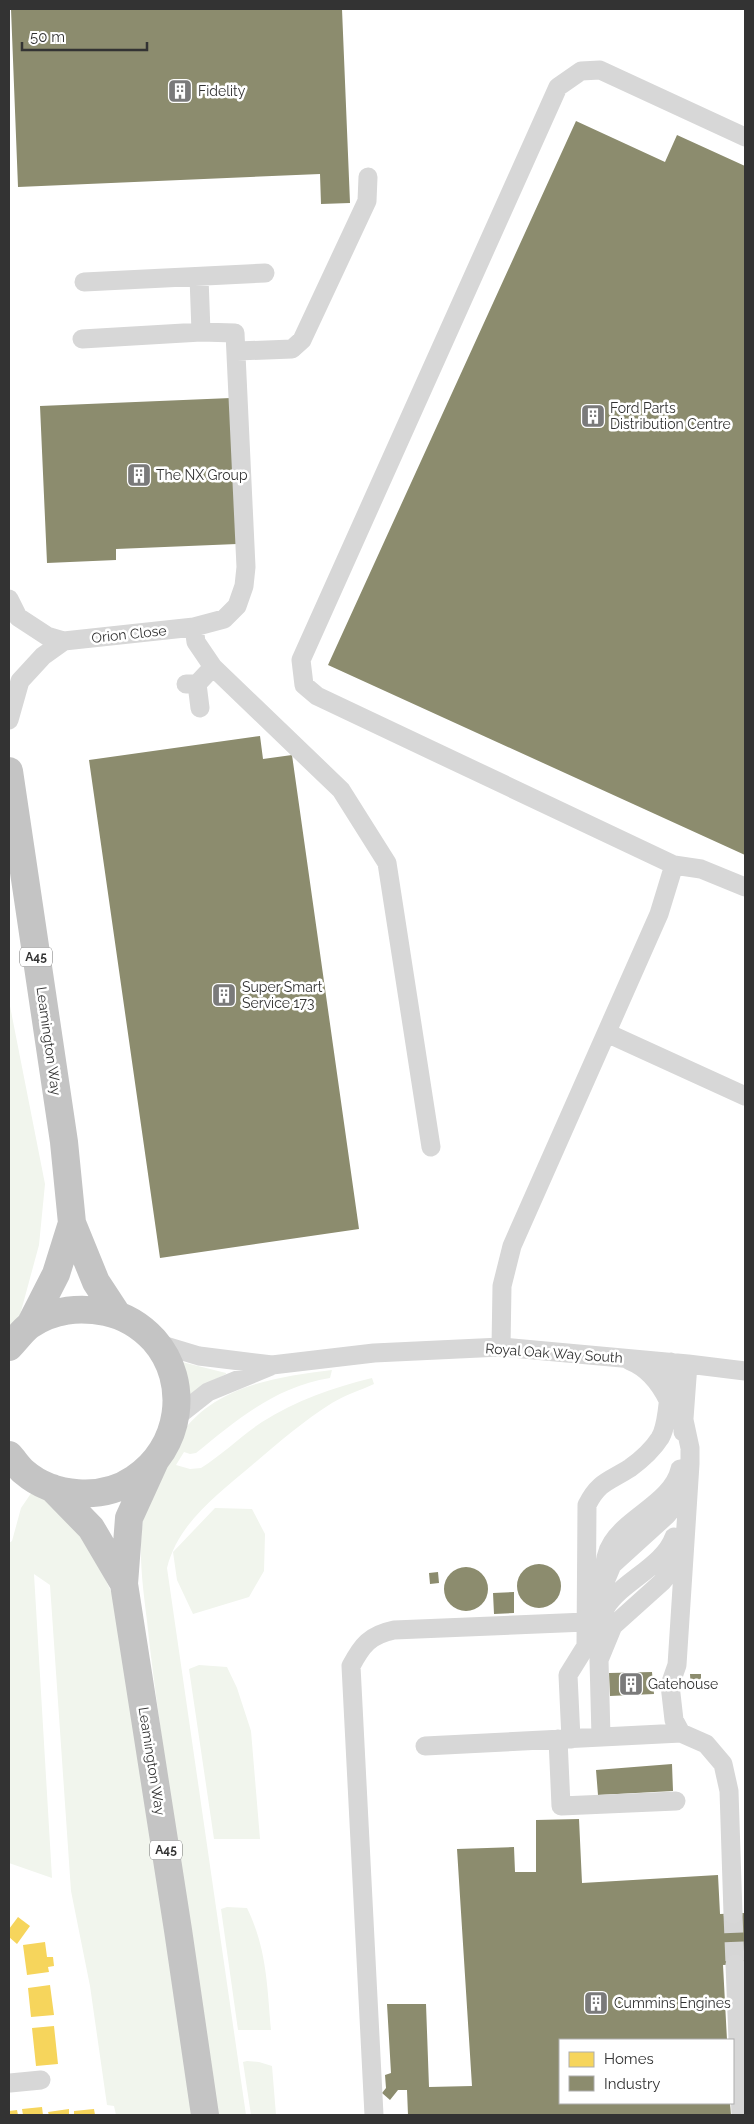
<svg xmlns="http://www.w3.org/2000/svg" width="754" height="2124" font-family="Raleway,sans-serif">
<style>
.green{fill:#f1f5ed}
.homes{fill:#f6d55c}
.industry{fill:#8c8c6e}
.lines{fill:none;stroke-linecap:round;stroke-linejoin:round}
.minor-tunnel{stroke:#d6d6d6;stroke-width:19;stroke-dasharray:19 9;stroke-linecap:butt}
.minor{stroke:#d7d7d7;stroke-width:19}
.highway{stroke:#c4c4c4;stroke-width:28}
.labels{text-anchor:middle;stroke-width:5;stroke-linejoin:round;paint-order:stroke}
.shield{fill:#fff;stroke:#707070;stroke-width:1}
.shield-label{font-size:12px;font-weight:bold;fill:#333}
.poi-label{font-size:14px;fill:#333;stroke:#fff;text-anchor:start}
.street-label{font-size:14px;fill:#333;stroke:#fff}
</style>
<rect width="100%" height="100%" fill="#fff"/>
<path class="green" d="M9 1001 45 1184 39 1245 20 1315 9 1329Z
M178 1361 226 1373V1374L200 1387 185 1400Z
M332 1370 330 1378C275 1387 238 1419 196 1453L190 1454 184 1452 176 1465 190 1469 201 1468C223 1454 241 1436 262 1422 297 1400 332 1388 372 1378L374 1384C361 1390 345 1395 332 1403 303 1421 277 1444 251 1466 217 1495 178 1523 167 1568L246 2115H214C197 1991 179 1866 162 1741 157 1701 151 1661 147 1621 143 1588 138 1554 143 1521 145 1505 171 1448 181 1434 216 1385 277 1377 332 1370Z
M34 1489 53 1502 93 1552 118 1607 192 2115H116L114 2106 107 2105 90 1986 71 1891 50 1585 34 1574 52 1878 9 1863V1543L12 1541 21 1508Z
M215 1508 252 1509 265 1534 264 1571 249 1597 193 1614 177 1580 173 1552Z
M199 1665 227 1667 237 1688 251 1731 260 1839H214L189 1669Z
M227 1907 247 1908C267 1949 267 1986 271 2030H238L221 1909Z
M247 2061 259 2062 272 2066 276 2115H251L243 2062Z"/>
<path class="homes" d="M18 1917 30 1926 17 1944 9 1937V1929Z
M45 1942 47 1957H53L54 1966 48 1967 49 1972 27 1975 23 1945Z
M50 1985 54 2015 31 2017 28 1988Z
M54 2026 58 2064 36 2066 32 2028Z
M42 2107 43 2115H23L22 2109Z
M69 2109V2115H49L48 2112Z
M94 2109 95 2115H74V2111Z
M17 2110 18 2115H9V2111Z"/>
<path class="industry" d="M11 9H342L350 203 321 204 320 174 18 187Z
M576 121 665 162 677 135 745 166V855L328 665Z
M231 398 237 544 116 549V560L47 563 40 406Z
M260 736 263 759 292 755 359 1229 160 1258 89 760Z
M517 1586a22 22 0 1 1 44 0a22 22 0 1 1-44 0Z
M444 1589a22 22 0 1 1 44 0a22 22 0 1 1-44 0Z
M438 1572 439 1583 430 1584 429 1573Z
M514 1592V1613L494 1614 493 1593Z
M652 1672 654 1694 610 1696 609 1673Z
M690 1674H701V1690H691Z
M672 1764 673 1791 598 1795 596 1770Z
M579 1819 582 1883 718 1875 720 1914 745 1913V1964L723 1965 727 2040H560V2103H730L731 2115H408L407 2090H398L390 2100 382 2093 386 2088 385 2075 391 2073 387 2004H426L429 2087 472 2086 457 1849 514 1847 515 1872H536V1820Z"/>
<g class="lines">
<path class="minor-tunnel" d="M733 1914 735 1964"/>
<path class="minor" d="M199 277 201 332
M84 282 265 273
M237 351 292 349 302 340 367 201 368 177
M9 599 18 617 47 636 64 641 194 627 224 619 237 606 244 586 246 567 235 333 201 332 82 339
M194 627 196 642 213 667 341 790 387 863 431 1147
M186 684H197L213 667
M197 684 200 708
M9 720 20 681 43 656 64 641
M674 865 701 869 745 887
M607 1033 745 1096
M156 1343 199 1356 272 1365 374 1353 501 1347 688 1364 745 1371
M501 1347 502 1286 512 1246 659 914 674 865 317 696 304 685 301 660 558 87 581 71 600 70 745 137
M630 1361C648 1368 659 1382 668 1400
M175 1418 208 1392 271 1366
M684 1420 690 1448V1464L677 1665 670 1685 674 1720 681 1733 706 1744 723 1764 729 1791 733 1914
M683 1432 688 1364
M604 1577C604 1566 606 1552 612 1543 628 1517 673 1501 680 1469
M601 1609 604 1584 612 1565 667 1515 674 1506 678 1496
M598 1645C599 1632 600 1618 606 1607 621 1582 664 1566 674 1537
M601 1737 599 1660 613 1626 662 1582 670 1572 674 1547
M558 1739 561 1806 676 1801
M571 1739 568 1675 586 1646 587 1505C599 1481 610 1481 630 1468 641 1460 653 1449 660 1438 669 1423 670 1381 671 1362
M425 1746 681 1733
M735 1964 741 2115
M10 2083 41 2080
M374 2115 351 1666C362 1645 370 1635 394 1630L586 1622"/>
<path class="highway" d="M9 771 64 1142 72 1223 96 1282 117 1314
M30 1325 56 1274 72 1223
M9 1347C16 1340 22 1331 30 1325 54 1309 79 1307 106 1312 125 1316 141 1326 154 1340 191 1382 181 1449 134 1479 102 1501 53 1497 24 1472 18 1467 14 1460 9 1455
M155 1461 129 1518 124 1584 178 1930 205 2115
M52 1488 91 1528 124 1584"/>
</g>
<defs>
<symbol id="building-square" viewBox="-11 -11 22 22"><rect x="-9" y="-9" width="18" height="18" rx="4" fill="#7a7a7a" stroke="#fff"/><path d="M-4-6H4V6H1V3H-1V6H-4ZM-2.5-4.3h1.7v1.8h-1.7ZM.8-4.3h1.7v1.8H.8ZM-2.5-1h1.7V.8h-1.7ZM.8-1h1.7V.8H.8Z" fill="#fff"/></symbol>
</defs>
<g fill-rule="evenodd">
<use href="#building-square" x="166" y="77" width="28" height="28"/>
<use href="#building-square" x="579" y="402" width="28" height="28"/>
<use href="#building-square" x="125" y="461" width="28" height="28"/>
<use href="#building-square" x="210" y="981" width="28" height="28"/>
<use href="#building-square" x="617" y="1670" width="28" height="28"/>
<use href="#building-square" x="582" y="1989" width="28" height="28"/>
</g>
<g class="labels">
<g class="shield">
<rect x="20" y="947.5" width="32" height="19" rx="4"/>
<rect x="150" y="1840.5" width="32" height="19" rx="4"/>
</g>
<g class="shield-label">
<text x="36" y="961">A45</text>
<text x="166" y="1854">A45</text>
</g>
<g class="poi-label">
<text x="198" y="96">Fidelity</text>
<text x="610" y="413">Ford Parts<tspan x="610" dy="16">Distribution Centre</tspan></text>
<text x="156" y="480">The NX Group</text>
<text x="242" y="992">Super Smart<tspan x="242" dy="16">Service 173</tspan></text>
<text x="648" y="1689">Gatehouse</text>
<text x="614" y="2008">Cummins Engines</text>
</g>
<g class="street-label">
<text transform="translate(129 634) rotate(-6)" y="5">Orion Close</text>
<text transform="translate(49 1041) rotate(82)" y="5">Leamington Way</text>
<text transform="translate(554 1353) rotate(4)" y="5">Royal Oak Way South</text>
<text transform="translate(152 1761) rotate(81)" y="5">Leamington Way</text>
</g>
</g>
<rect width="754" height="2124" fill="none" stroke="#333333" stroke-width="20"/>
<rect x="559" y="2039" width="175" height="65" fill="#ffffff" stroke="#adadad"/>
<rect x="569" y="2052" width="25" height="15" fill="#f6d55c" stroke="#adadad"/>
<text x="604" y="2064" font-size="15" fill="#333333">Homes</text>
<rect x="569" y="2076" width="25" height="15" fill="#8c8c6e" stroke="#adadad"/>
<text x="604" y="2089" font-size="15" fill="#333333">Industry</text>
<path d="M22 42v8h125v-8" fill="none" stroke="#333333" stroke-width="2.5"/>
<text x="30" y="42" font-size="15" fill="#333333" stroke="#ffffff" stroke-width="4" paint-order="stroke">50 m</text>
</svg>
